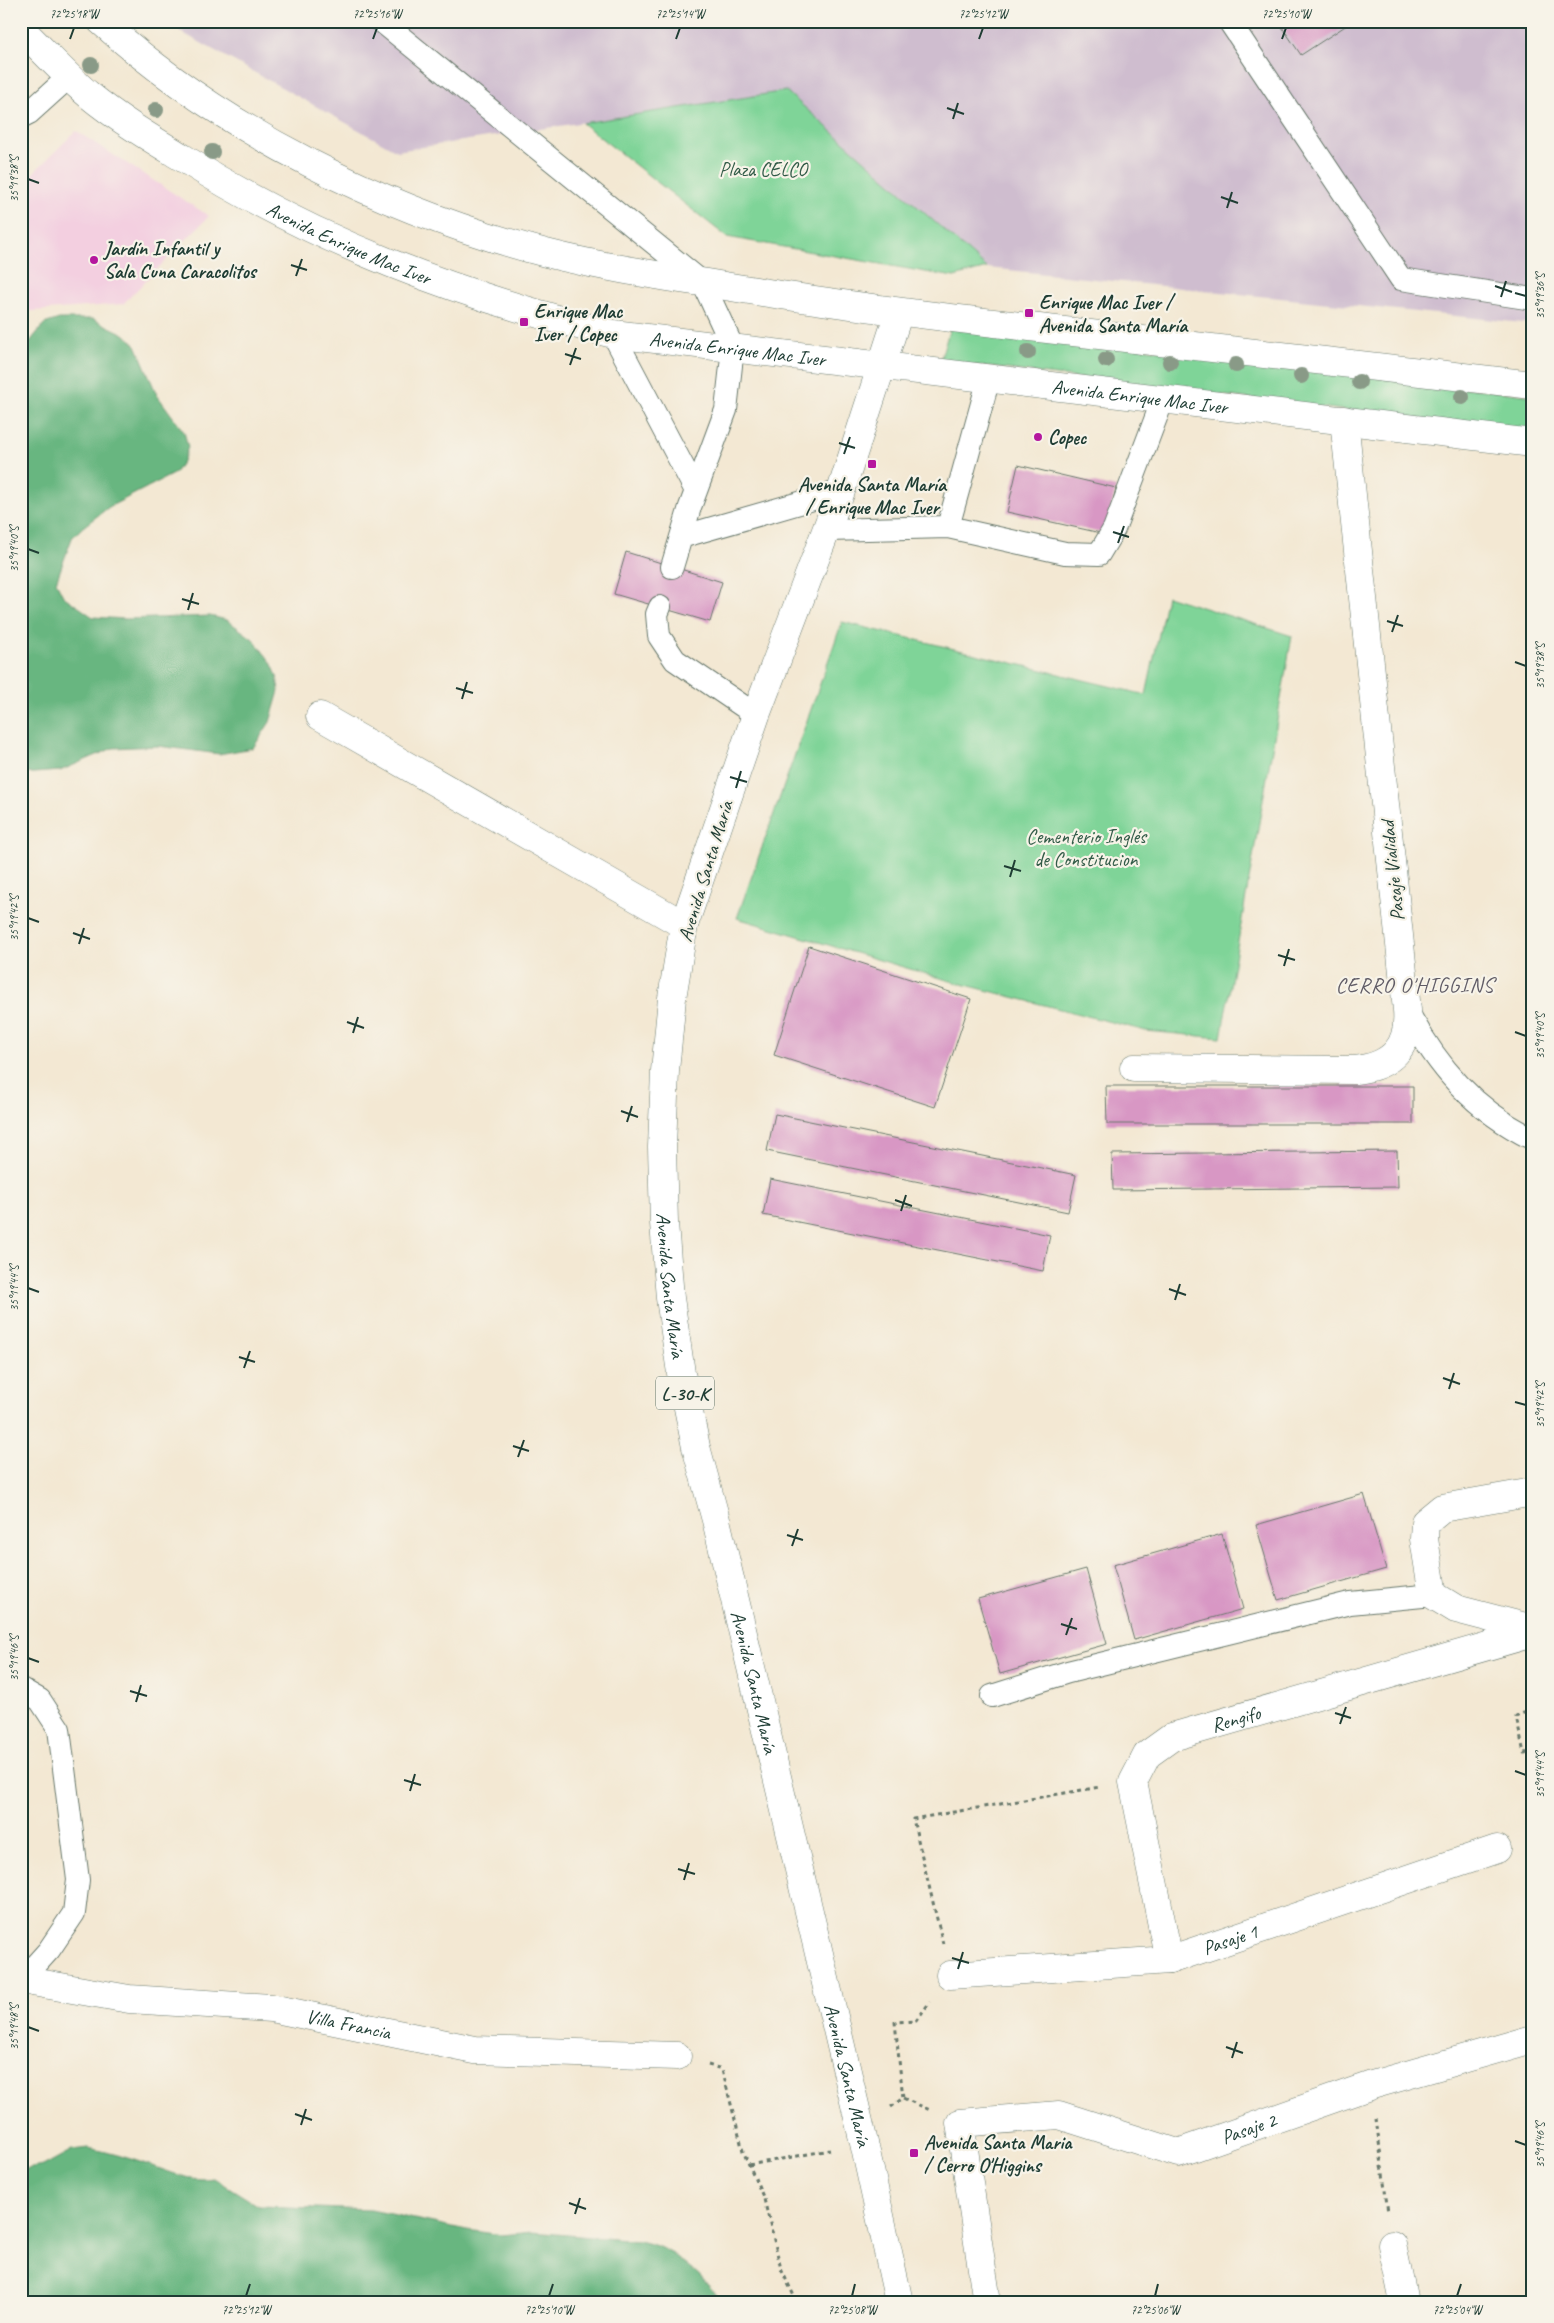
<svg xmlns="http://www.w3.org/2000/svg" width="1554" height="2323" font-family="Caveat,sans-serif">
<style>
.built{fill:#f3cfe0}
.industrial{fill:#cfbdcf}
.green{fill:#7fd498;stroke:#4f8866}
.forest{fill:#67b680;stroke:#437a5a}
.building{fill:#d897c4}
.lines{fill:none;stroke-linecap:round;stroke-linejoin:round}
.lane-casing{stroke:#69796c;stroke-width:24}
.street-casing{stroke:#69796c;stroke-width:29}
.secondary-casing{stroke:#69796c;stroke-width:29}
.primary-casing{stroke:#69796c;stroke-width:29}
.path{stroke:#69796c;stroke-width:3;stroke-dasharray:4 4;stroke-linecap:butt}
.lane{stroke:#fff;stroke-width:22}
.street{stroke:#fff;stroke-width:28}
.secondary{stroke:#fff;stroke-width:28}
.primary{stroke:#fff;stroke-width:28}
.tree{fill:#899a87}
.ticks{fill:none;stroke:#1f3d34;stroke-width:2}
.poi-dot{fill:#b5179e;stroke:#f7f3e8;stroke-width:2}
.labels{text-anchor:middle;stroke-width:4.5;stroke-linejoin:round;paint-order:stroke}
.shield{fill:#f7f3e8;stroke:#60746a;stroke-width:1}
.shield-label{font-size:19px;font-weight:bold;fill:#1f3d34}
.park-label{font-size:20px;fill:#325b48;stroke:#f7f3e8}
.street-label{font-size:20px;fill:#1f3d34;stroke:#f7f3e8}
.poi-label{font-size:20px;font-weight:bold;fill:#1f3d34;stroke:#f7f3e8;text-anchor:start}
.neighbourhood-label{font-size:21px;letter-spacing:1px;fill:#605c66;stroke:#f7f3e8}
.neatline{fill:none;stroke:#1f3d34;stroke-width:2}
.ticks-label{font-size:12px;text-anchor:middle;fill:#1f3d34}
</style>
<rect width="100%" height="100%" fill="#f7f3e8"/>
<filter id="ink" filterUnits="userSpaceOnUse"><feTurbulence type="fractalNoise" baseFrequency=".02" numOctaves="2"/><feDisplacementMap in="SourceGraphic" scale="10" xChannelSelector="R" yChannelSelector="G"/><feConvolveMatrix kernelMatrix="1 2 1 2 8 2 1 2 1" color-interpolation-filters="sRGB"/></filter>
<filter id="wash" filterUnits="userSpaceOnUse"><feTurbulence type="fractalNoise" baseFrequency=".0096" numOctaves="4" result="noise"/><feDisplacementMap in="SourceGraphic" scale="20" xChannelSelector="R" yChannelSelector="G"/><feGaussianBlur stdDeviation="1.12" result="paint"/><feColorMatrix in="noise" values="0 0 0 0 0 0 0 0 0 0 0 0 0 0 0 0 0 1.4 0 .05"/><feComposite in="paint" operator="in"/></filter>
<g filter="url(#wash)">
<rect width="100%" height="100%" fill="#f3e8d3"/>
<path class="built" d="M76 131 209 216 123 304 21 312V185Z"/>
<path class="industrial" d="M169 21H1533V324L987 268 786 91 397 151 181 32Z"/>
<path class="green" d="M786 91 987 268 954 277 727 237 582 123Z
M951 325 1533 396V433L940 361Z
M1167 596 1292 636 1221 1038 1146 1031 954 982 737 918 842 622 1146 695Z"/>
<path class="forest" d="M59 319H93L124 334 136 345 157 395 184 432 188 447 183 461 175 473 109 507 83 527 72 538 56 582 63 596 93 617 126 619 210 616 227 620 253 639 271 662 277 676 279 691 270 722 253 748 219 754 158 746 113 748 60 771 21 774V353L44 324Z
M88 2148C109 2152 129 2158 149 2165 171 2172 190 2182 214 2178L259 2206 371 2210 467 2230 502 2235 532 2232 639 2241 657 2246 673 2254 699 2275 723 2302H21V2170L43 2166 72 2150Z"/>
<g id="blocks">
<path class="building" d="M1278 21H1353L1301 55Z
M1018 465 1116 488 1105 534 1007 512Z
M626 552 722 582 710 622 614 594Z
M809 946 971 999 935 1107 774 1055Z
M1106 1086H1413V1124H1107Z
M775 1114 1076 1175 1068 1212 767 1151Z
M1397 1151 1398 1187 1113 1190 1112 1154Z
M770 1179 1050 1235 1043 1271 763 1215Z
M1364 1494 1386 1569 1278 1600 1256 1525Z
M1222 1534 1243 1609 1134 1640 1113 1565Z
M1086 1569 1107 1644 1000 1674 978 1599Z"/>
</g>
</g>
<g filter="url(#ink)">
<use href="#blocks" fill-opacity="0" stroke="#69796c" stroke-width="1"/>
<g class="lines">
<defs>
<path id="lane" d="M381 21 703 283 733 348 726 410 690 507 672 567
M1229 21 1401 279 1533 299
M21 117 29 113 70 76
M613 334 696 491
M948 527 989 378
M827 530 948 527 1065 553 1099 554 1114 529 1163 399
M681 537 841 491
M660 607 657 614 659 636 675 660 756 715
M1407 1010C1437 1067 1474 1110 1533 1139
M21 1689 40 1700 59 1729 78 1880 74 1913 49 1950 22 1980
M992 1696 1068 1672 1350 1603 1433 1595"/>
<g id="street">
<path d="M320 716 684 925"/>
<path d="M1134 1068 1355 1070C1392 1066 1410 1047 1407 1010L1344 420"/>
<path d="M1533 1492 1442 1508 1425 1522 1424 1539 1433 1595 1456 1609 1533 1629"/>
<path id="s1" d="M1169 1960 1133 1782 1147 1755 1172 1737 1533 1633"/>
<path id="s2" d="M950 1975 1169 1960 1497 1849"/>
<path id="s3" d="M21 1980 129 1999 271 2008 475 2050 677 2056"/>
<path d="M1392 2245 1404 2302"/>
<path id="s4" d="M987 2302 960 2123 1059 2115 1178 2153 1372 2085 1533 2039"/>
</g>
<g id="secondary">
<path d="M101 21C222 131 388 212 546 253 597 266 649 274 701 282 811 301 921 315 1030 327 1198 346 1365 366 1533 385"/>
<path id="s5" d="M21 29C44 51 65 75 89 95 118 119 152 139 183 158 316 242 461 296 613 334L1533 443"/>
</g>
<g id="primary">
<path id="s6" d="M899 312 841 491 756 715 684 925 672 998 665 1071 662 1147 664 1223 670 1298 681 1373 696 1447 716 1520 864 2143 899 2302"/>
</g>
</defs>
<use href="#lane" class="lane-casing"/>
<use href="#street" class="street-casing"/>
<use href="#secondary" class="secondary-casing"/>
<use href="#primary" class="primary-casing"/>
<path class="path" d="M1533 1708 1516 1717 1524 1753 1533 1752
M1533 1828 1530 1829 1533 1834
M943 1944 913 1819 1100 1787
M708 2065 722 2069 743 2151 764 2199 781 2269 797 2302
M903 2098 930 2110
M891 2107 903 2098 895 2022 916 2021 930 2002
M1376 2118 1388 2213
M749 2165 830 2150"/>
<use href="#lane" class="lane"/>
<use href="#street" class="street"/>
<use href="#secondary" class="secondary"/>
<use href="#primary" class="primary"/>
</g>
<g class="tree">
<circle cx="91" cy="65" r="8"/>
<circle cx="156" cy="110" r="8"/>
<circle cx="212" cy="152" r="8"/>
<circle cx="1028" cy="352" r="8"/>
<circle cx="1106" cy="360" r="8"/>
<circle cx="1170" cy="362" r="8"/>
<circle cx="1236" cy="365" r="8"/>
<circle cx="1301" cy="376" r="8"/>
<circle cx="1359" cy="382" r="8"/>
<circle cx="1462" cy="397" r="8"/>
</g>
</g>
<path class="ticks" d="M70 39 74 28M373 39 377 28M676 39 680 28M979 39 983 28M1282 39 1286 28M947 108 964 114M953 119 958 103M28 179 39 183M1221 197 1238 203M1227 208 1232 192M291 265 307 270M296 276 302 259M1495 286 1512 292M1515 293 1526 296M1501 297 1506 281M565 354 581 359M570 365 576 348M839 443 855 448M844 454 850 437M1113 532 1129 537M1118 543 1124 526M28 549 39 553M182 599 199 604M188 610 193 593M1387 621 1403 626M1392 632 1398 615M1515 662 1526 666M456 688 473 693M462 699 467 682M730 777 747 782M736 788 741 771M1004 866 1021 871M1010 877 1015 860M28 918 39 922M73 933 90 939M79 944 84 928M1278 955 1295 960M1284 966 1289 949M347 1022 364 1028M1515 1032 1526 1036M353 1033 358 1017M621 1111 638 1117M627 1122 632 1106M895 1200 912 1206M901 1211 906 1195M28 1288 39 1292M1169 1289 1186 1295M1175 1300 1180 1284M239 1357 255 1362M244 1368 250 1351M1443 1378 1460 1384M1449 1389 1454 1373M1515 1402 1526 1405M513 1446 529 1451M518 1457 524 1440M787 1535 803 1540M792 1546 798 1529M1061 1624 1077 1629M1066 1635 1072 1618M28 1658 39 1662M130 1691 147 1696M136 1702 141 1685M1335 1713 1351 1718M1340 1724 1346 1707M1515 1771 1526 1775M404 1780 421 1785M410 1791 415 1774M678 1869 695 1874M684 1880 689 1863M952 1958 969 1963M958 1969 963 1952M28 2027 39 2031M1226 2047 1243 2053M1232 2058 1237 2042M295 2114 312 2120M301 2125 306 2109M1515 2141 1526 2145M569 2203 586 2209M575 2214 580 2198M246 2296 250 2284M549 2296 553 2284M852 2296 855 2284M1155 2296 1158 2284M1457 2296 1461 2284"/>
<g class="poi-dot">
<circle cx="94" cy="260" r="5"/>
<rect x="1024" y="308" width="10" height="10" rx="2.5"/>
<rect x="519" y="317" width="10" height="10" rx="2.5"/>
<circle cx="1038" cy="437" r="5"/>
<rect x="867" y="459" width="10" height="10" rx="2.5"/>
<rect x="909" y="2148" width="10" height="10" rx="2.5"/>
</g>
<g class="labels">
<rect class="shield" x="656" y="1376.5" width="58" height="33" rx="4"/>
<g class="shield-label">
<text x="685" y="1400">L-30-K</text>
</g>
<g class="park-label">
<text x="763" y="176">Plaza CELCO</text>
<text x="1086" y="843">Cementerio Inglés<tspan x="1086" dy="23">de Constitucion</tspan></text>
</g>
<g class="street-label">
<text dy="7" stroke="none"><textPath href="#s5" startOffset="395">Avenida Enrique Mac Iver</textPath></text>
<text dy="7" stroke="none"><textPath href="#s5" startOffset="800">Avenida Enrique Mac Iver</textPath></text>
<text dy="7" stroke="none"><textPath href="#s5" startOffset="1205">Avenida Enrique Mac Iver</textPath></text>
<text transform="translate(705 871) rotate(-73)" y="7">Avenida Santa María</text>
<text transform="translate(1392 871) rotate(-96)" y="7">Pasaje Vialidad</text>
<text dy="7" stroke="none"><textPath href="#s6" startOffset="1012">Avenida Santa María</textPath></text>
<text dy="7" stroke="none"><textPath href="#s6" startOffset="1418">Avenida Santa María</textPath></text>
<text dy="7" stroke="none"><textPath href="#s1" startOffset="309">Rengifo</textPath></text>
<text dy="7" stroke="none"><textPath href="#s2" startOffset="284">Pasaje 1</textPath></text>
<text dy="7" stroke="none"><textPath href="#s3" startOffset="331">Villa Francia</textPath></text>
<text dy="7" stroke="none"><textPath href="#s6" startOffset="1822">Avenida Santa María</textPath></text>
<text dy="7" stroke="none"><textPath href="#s4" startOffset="480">Pasaje 2</textPath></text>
</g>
<g class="poi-label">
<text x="104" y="255">Jardín Infantil y<tspan x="104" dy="23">Sala Cuna Caracolitos</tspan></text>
<text x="1039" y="309">Enrique Mac Iver /<tspan x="1039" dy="23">Avenida Santa María</tspan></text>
<text x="534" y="318">Enrique Mac<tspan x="534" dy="23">Iver / Copec</tspan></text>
<text x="1048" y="444">Copec</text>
<text x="872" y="491" text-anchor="middle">Avenida Santa María<tspan x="872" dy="23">/ Enrique Mac Iver</tspan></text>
<text x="924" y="2149">Avenida Santa Maria<tspan x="924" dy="23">/ Cerro O'Higgins</tspan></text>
</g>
<g class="neighbourhood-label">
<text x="1415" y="992">CERRO O'HIGGINS</text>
</g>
</g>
<rect width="1554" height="2323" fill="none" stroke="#f7f3e8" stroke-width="55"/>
<rect x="28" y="28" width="1498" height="2268" class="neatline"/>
<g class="ticks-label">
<text x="74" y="18">72°25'18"W</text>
<text x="377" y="18">72°25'16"W</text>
<text x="680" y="18">72°25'14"W</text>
<text x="983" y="18">72°25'12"W</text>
<text x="1286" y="18">72°25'10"W</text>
<text transform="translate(14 179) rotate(-90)" y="4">35°19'38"S</text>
<text transform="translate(1540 296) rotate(-90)" y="4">35°19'36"S</text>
<text transform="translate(14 549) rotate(-90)" y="4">35°19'40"S</text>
<text transform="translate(1540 666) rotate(-90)" y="4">35°19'38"S</text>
<text transform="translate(14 918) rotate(-90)" y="4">35°19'42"S</text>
<text transform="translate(1540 1036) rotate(-90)" y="4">35°19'40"S</text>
<text transform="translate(14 1288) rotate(-90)" y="4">35°19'44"S</text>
<text transform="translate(1540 1405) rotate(-90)" y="4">35°19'42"S</text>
<text transform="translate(14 1658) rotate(-90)" y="4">35°19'46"S</text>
<text transform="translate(1540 1775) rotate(-90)" y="4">35°19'44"S</text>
<text transform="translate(14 2027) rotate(-90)" y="4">35°19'48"S</text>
<text transform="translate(1540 2145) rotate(-90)" y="4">35°19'46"S</text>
<text x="246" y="2314">72°25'12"W</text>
<text x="549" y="2314">72°25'10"W</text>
<text x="852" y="2314">72°25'08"W</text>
<text x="1155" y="2314">72°25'06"W</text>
<text x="1457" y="2314">72°25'04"W</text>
</g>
</svg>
